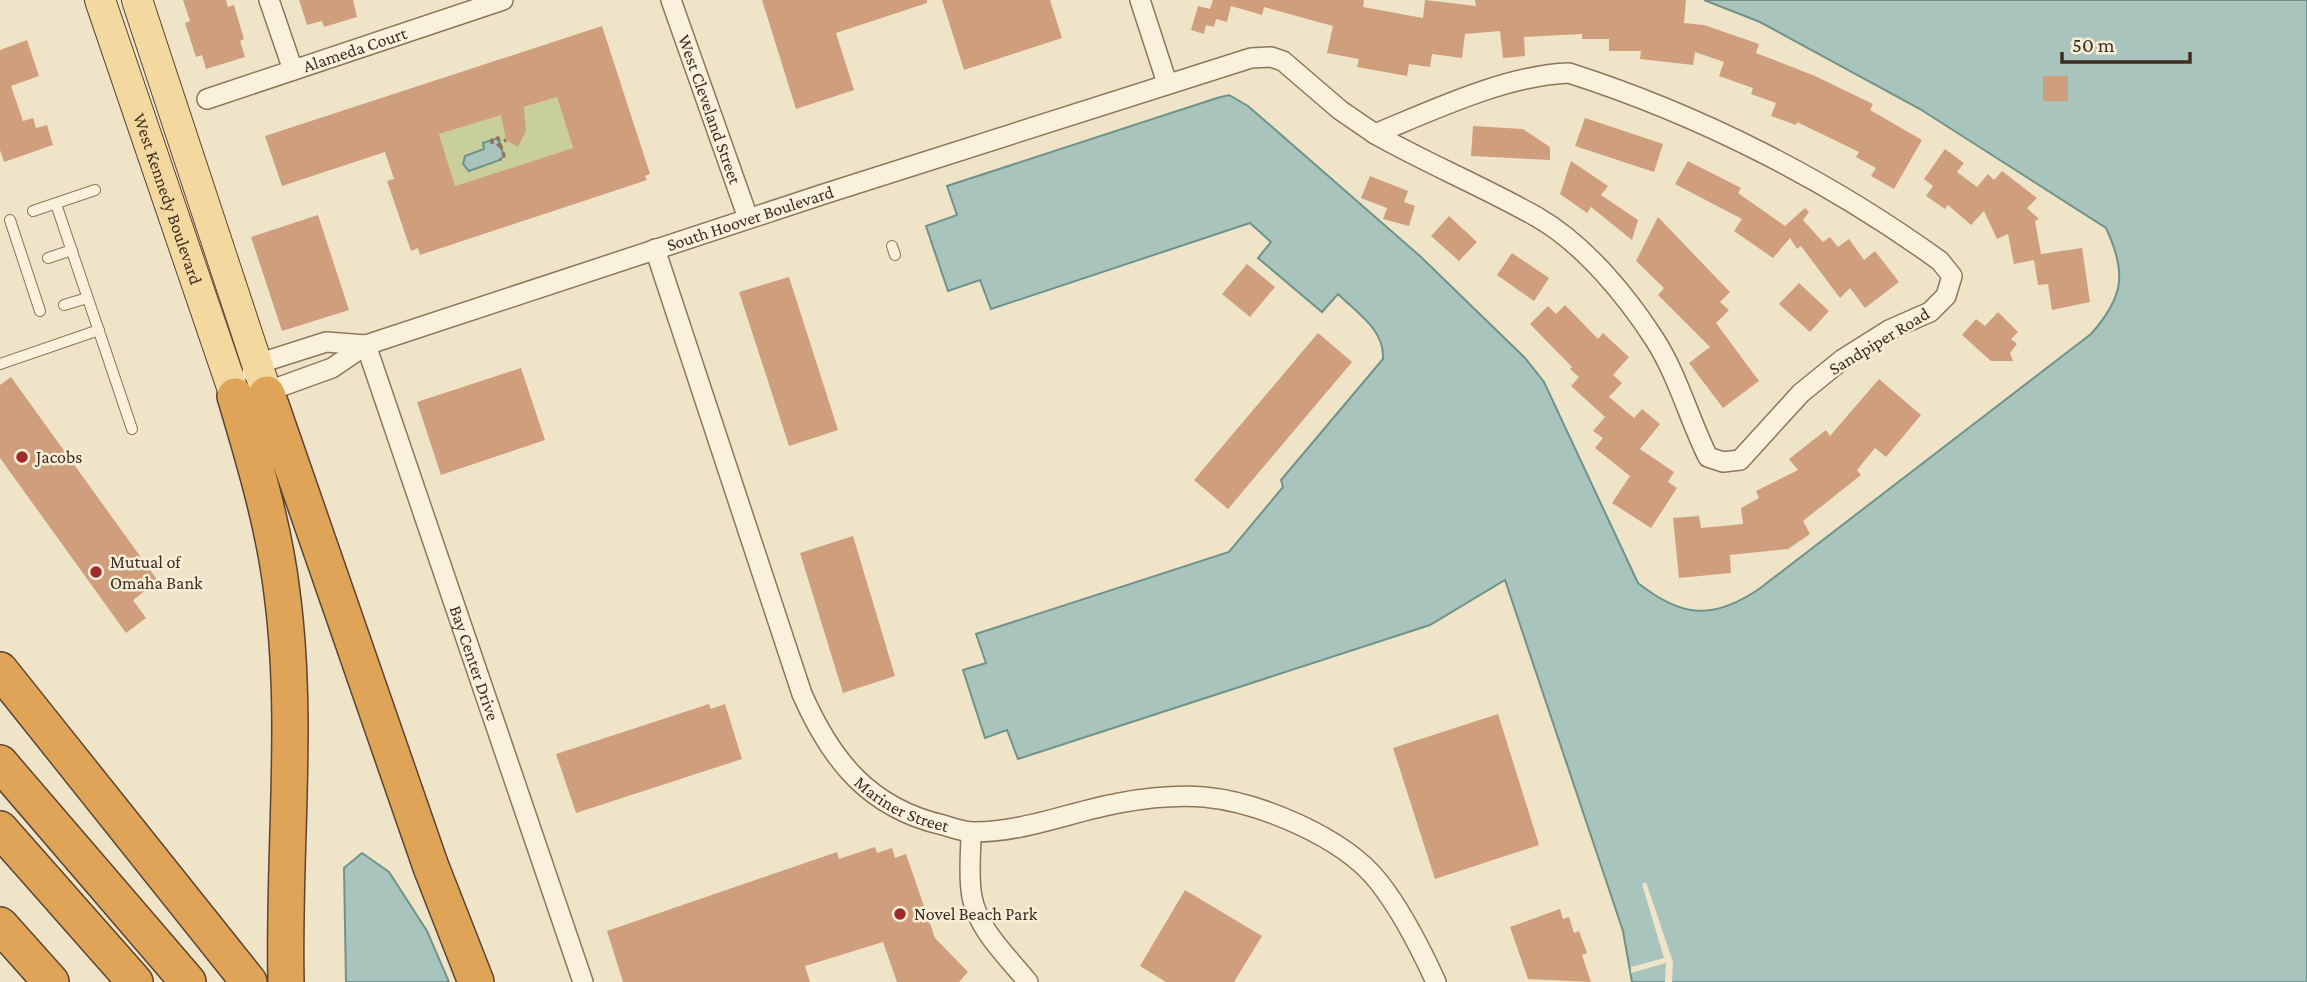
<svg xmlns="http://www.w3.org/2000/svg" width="2307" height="982" font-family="'Crimson Pro',serif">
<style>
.green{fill:#c9cf9b}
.water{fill:#a9c4bc;stroke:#6f938a;stroke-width:2}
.pier{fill:#f0e4c8}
.building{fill:#cf9f7d;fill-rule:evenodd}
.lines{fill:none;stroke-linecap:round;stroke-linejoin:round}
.lane-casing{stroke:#8d765c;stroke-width:12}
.street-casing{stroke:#8d765c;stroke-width:22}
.primary-casing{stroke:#5b4430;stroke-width:32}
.highway-casing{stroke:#5b4430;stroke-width:38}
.path{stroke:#8d765c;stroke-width:3.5;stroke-dasharray:5 3.5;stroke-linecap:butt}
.lane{stroke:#faf1dc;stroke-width:10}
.street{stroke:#faf1dc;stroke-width:19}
.primary{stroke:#f3d9a0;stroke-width:30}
.highway{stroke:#e0a458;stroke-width:35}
.poi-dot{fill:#9e2a2b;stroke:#f7eed8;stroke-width:2.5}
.labels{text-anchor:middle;stroke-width:5;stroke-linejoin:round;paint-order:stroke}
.street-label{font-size:18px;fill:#3d2e20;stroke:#f7eed8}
.poi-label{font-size:18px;fill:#3d2e20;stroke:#f7eed8;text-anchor:start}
</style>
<rect width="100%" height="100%" fill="#f0e4c8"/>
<path class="green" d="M557 97 573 148 455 186 439 134Z"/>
<path class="water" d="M1704 0H2307V982H1632L1623 931 1505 580 1430 625 1018 759 1007 730 985 738 963 670 986 663 976 634 1229 552 1283 487 1281 480 1383 359C1385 330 1357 313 1338 294L1322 312 1258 258 1271 242 1250 223 991 309 980 280 948 291 926 226 957 215 947 186 1217 98 1229 95 1248 106 1421 257 1525 358 1544 382 1638 583C1682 618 1713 620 1759 589L2091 334C2124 297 2127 273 2106 228L1920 109 1760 22Z
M498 138 504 156 500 160 469 171 463 164 465 156 484 149 483 143Z
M362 853 389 872 427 931 449 982H346L344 868Z"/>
<path class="pier" d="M1646 882 1673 962 1672 982H1665L1666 963 1631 973V967L1664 958 1642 884Z"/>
<path class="building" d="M183 0H226L228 7 234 5 244 39 240 41 245 57 206 69 202 55 196 57 185 23 190 21Z
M299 0H353L357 17 324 27 322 21 307 25Z
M762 0H927V3L836 33 854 90 796 109Z
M942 0H1050L1062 38 964 70Z
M1213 0H1364L1363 7 1423 18 1425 0 1476 6 1475 0H1686L1684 23 1704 25 1759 44 1756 53 1815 76 1873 104 1870 110 1922 140 1894 189 1871 176 1876 168 1856 157 1859 152 1797 122 1796 125 1771 116 1776 103 1751 94 1753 88 1719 76 1724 62 1695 52 1693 65 1640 59 1641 51H1609V39H1582V34L1524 37 1525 56 1503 58 1500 31 1465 34 1462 58 1432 54 1430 67 1409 64 1407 76 1357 67 1359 59 1327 53 1333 26 1264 7 1262 15 1231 6 1227 22 1216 19 1214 27 1206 25 1204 34 1191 30 1198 6 1210 9Z
M602 26 650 174 645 176 647 180 420 255 418 248 411 251 387 181 394 179 385 152 282 186 265 136ZM557 97 573 148 455 186 439 134 501 115 506 140 518 147 526 131 524 107Z
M27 40 39 76 11 86 23 121 33 118 36 128 47 125 53 145 4 162 0 150V50Z
M2043 76H2068V101H2043Z
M1585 118 1663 144 1654 172 1575 146Z
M1473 126 1523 129 1550 147V160L1471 156Z
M1945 149 1964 163 1957 172 1977 187 1988 174 1994 180 2002 171 2037 198 2027 208 2039 219 2035 221 2041 254 2082 248 2090 302 2052 310 2048 284 2038 285 2034 260 2014 264 2008 234 1997 239 1984 211 1971 225 1948 205 1945 209 1926 196 1933 186 1924 179Z
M1571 161 1608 186 1601 195 1638 220 1632 240 1591 207 1587 213 1560 194Z
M1688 161 1741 188 1738 193 1785 226 1805 208 1809 212 1803 220 1823 242 1830 237 1838 247 1849 239 1864 260 1875 251 1899 282 1865 308 1850 288 1840 298 1801 246 1797 249 1790 238 1773 258 1734 231 1742 219 1675 184Z
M1370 176 1408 191 1404 202 1415 206 1409 226 1383 219 1387 208 1361 198Z
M318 215 349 310 282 331 251 237Z
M1449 216 1477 242 1459 261 1431 236Z
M1658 217 1730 292 1720 302 1729 310 1716 323 1759 381 1723 408 1689 363 1710 347 1658 295 1664 288 1636 261Z
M1512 253 1549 278 1534 301 1497 275Z
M1247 264 1275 287 1250 317 1222 294Z
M789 277 838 430 789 446 739 292Z
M1799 283 1829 311 1810 332 1779 304Z
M1565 305 1598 339 1603 333 1629 357 1613 375 1622 383 1609 397 1634 418 1642 409 1660 424 1640 449 1674 472 1668 482 1677 488 1651 528 1612 503 1630 476 1595 448 1603 438 1593 431 1605 417 1571 386 1579 377 1570 369 1572 367 1530 324 1548 306 1556 314Z
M1998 312 2018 332 2011 339 2017 344 2010 353 2013 361H1991L1962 335 1976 319 1985 326Z
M1318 333 1352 362 1228 509 1194 480Z
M521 368 545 440 441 475 417 402Z
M11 377 158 581 133 600 146 618 126 633 0 458V385Z
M1879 379 1921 415 1886 457 1875 448 1857 470 1861 475 1803 521 1810 534 1788 549 1730 555 1731 573 1679 578 1673 518 1699 516 1701 528 1743 524 1741 508 1759 498 1756 491 1798 470 1789 459 1826 430 1830 436Z
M853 536 895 676 843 693 800 553Z
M709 704 711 709 725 704 742 759 576 813 556 754Z
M1498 714 1539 845 1435 879 1393 748Z
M875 847 877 853 892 848 895 858 906 854 935 938 968 972 959 982H897L883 942 805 966 810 982H623L607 931 837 852 839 859Z
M1185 890 1262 936 1234 982H1166L1140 966Z
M1560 909 1563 919 1569 917 1574 933 1579 931 1587 953 1582 955 1591 982 1528 979 1510 927Z"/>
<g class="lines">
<defs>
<path id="lane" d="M56 204 132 429
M33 211 95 190
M10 220 40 311
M892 246 895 255
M48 258 72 250
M64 305 87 298
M0 364 99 330"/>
<g id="street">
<path d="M269 0 293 70"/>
<path id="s1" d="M671 0 748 218"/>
<path d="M1140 0 1167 83"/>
<path d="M1569 73C1700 115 1828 180 1940 261L1952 276 1946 296 1930 312 1889 330 1843 359 1801 393 1740 460 1723 462 1708 457C1689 419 1678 376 1655 340 1626 295 1584 244 1537 217 1484 187 1428 164 1375 134 1433 110 1507 75 1569 73Z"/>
<path id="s2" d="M207 99 503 0"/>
<path id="s3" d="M655 249 802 694C831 760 869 808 943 825 953 828 964 832 974 832 1024 832 1070 812 1119 803 1146 798 1176 795 1204 797 1259 802 1343 837 1378 881 1402 911 1420 947 1436 982"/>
<path id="s4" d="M366 345 583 982"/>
<path d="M252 372 257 364 326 342 366 345"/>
<path id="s5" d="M260 394 332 368 366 345 827 193 1251 58 1271 57 1283 61 1340 110 1375 134"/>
<path d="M971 832C971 853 968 876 972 897 978 930 1008 957 1028 982"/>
</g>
<g id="primary">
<path id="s6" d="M100 0 235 396"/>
<path d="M137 0 267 394"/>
</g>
<path id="highway" d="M267 394 431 867 476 982
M235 396C254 460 274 526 282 593 299 721 283 853 286 982
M0 670 249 982
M0 763 188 982
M0 829 135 982
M0 925 51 982"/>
</defs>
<use href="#lane" class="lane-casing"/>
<use href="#street" class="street-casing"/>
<use href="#primary" class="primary-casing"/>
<use href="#highway" class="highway-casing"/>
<path class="path" d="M492 144V140L498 138 504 156 500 160
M497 146 506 140"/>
<use href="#lane" class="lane"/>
<use href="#street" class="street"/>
<use href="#primary" class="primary"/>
<use href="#highway" class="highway"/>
</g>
<g class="poi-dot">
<circle cx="22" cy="457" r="7"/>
<circle cx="96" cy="572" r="7"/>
<circle cx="900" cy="914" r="7"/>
</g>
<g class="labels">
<g class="street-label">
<text dy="6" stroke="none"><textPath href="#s2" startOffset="156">Alameda Court</textPath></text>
<text dy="6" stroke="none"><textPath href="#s1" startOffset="116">West Cleveland Street</textPath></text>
<text dy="6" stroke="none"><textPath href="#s6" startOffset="210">West Kennedy Boulevard</textPath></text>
<text dy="6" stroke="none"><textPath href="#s5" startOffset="522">South Hoover Boulevard</textPath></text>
<text transform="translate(1879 341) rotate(-31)" y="6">Sandpiper Road</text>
<text dy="6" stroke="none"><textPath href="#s4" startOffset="336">Bay Center Drive</textPath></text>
<text dy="6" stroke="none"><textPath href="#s3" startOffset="623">Mariner Street</textPath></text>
</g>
<g class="poi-label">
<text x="36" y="463">Jacobs</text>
<text x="110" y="568">Mutual of<tspan x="110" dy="21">Omaha Bank</tspan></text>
<text x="914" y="920">Novel Beach Park</text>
</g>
</g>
<path d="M2062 52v10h128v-10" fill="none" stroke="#3d2e20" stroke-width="3.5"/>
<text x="2072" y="52" font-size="21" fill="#3d2e20" stroke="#f7eed8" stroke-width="5" paint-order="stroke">50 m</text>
</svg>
